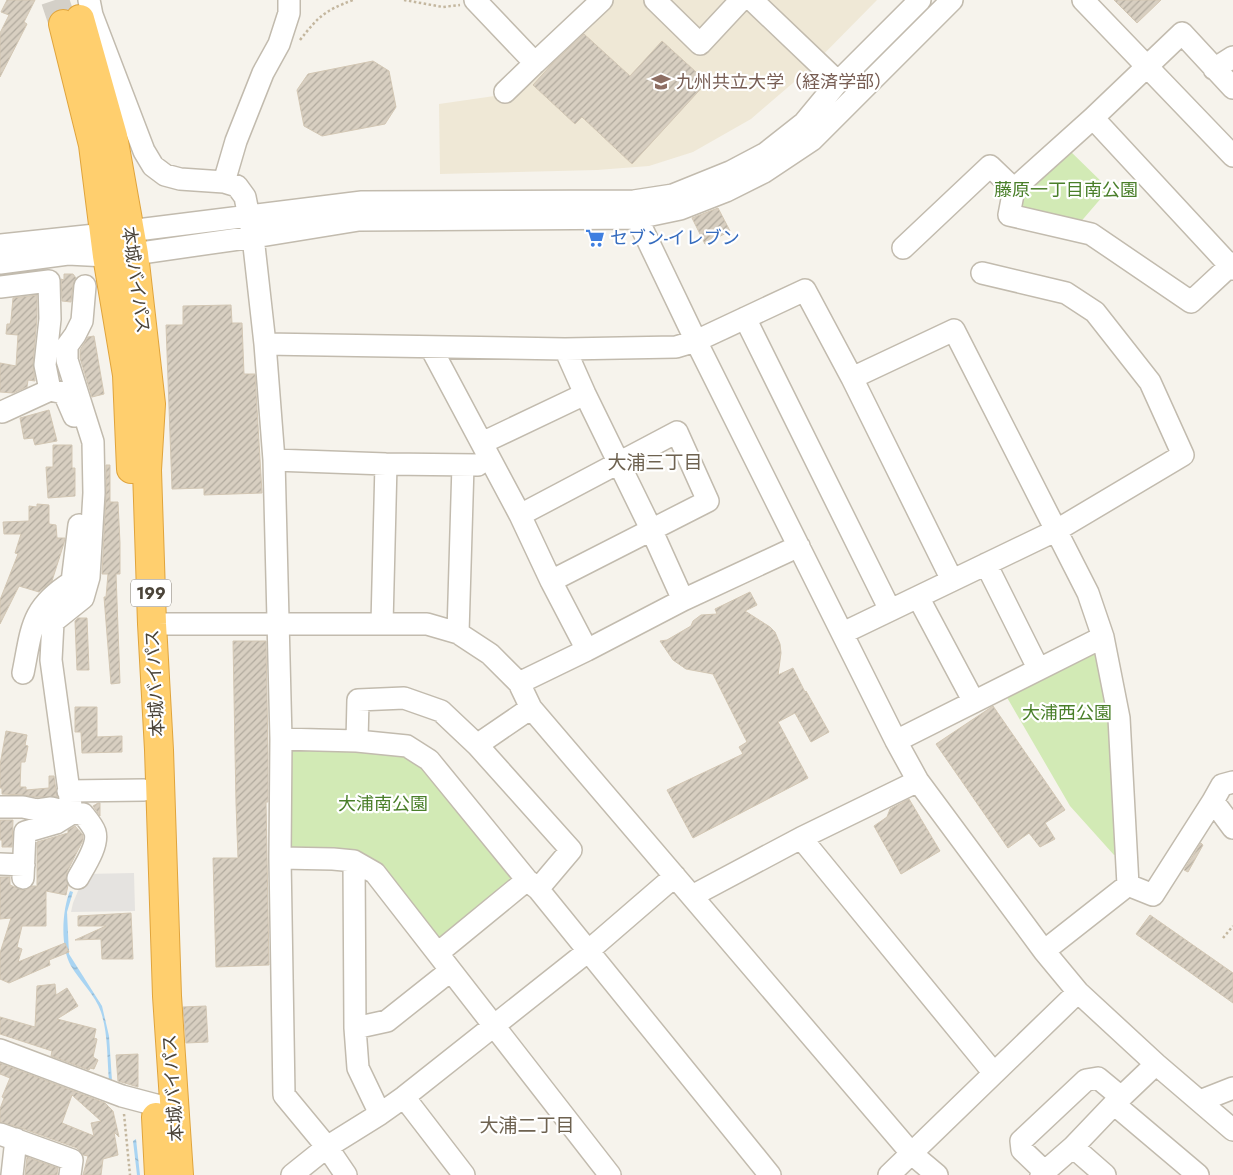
<svg xmlns="http://www.w3.org/2000/svg" width="1233" height="1175" viewBox="0 0 1233 1175" font-family="Jost,'Noto Sans JP',sans-serif">
  <style>
    .education { fill: #efe8d6 }
    .green { fill: #d2eab5 }
    .parking { fill: #e5e3e0 }
    .water { fill: url(#water-ripples) }
    .building { fill: url(#building-hatch); stroke: #d3c7b4; fill-rule: evenodd }
    .lines { fill: none; stroke-linecap: round; stroke-linejoin: round }
    .highway-tunnel { stroke: #d4d0c8; stroke-width: 28; stroke-dasharray: 28 14; stroke-linecap: butt }
    .minor-casing { stroke: #c2bbae; stroke-width: 24 }
    .highway-casing { stroke: #e0a43c; stroke-width: 30 }
    .path { stroke: #c4b79f; stroke-width: 2.5; stroke-dasharray: 2.5 2.5; stroke-linecap: butt }
    .minor { stroke: #fff; stroke-width: 21 }
    .highway { stroke: #ffcf6e; stroke-width: 28 }
    .labels { text-anchor: middle; dominant-baseline: central; stroke-width: 4.5; stroke-linejoin: round; paint-order: stroke }
    .shield { fill: #fff; stroke: #817c74; stroke-width: 1 }
    .shield-label { font-size: 16px; font-weight: bold; fill: #4b4439 }
    .education-label { font-size: 18px; fill: #785e54; stroke: #fff; text-anchor: start }
    .park-label { font-size: 18px; fill: #4a7f2a; stroke: #fff }
    .shop-label { font-size: 18px; fill: #366cbe; stroke: #fff; text-anchor: start }
    .street-label { font-size: 18px; fill: #4b4439; stroke: #fff }
    .neighbourhood-label { font-size: 19px; fill: #6e6250; stroke: #fff }
  </style>
  <defs>
    <pattern id="water-ripples" width="26" height="14" patternUnits="userSpaceOnUse" patternTransform="scale(1.25)"><rect width="26" height="14" fill="#a9d4f2"/><path d="M2 4q2-2 4 0t4 0M15 11q2-2 4 0t4 0" fill="none" stroke="#8caec5"/></pattern>
    <pattern id="building-hatch" width="6" height="6" patternUnits="userSpaceOnUse" patternTransform="scale(1.25)"><rect width="6" height="6" fill="#d8cfc1"/><path d="M-1 1l2-2M0 6l6-6M5 7l2-2" fill="none" stroke="#b1aa9e"/></pattern>
  </defs>
  <rect width="100%" height="100%" fill="#f6f3ec"/>
  <!-- education -->
  <path class="education" d="M608,0H877L808,70L751,119L693,152L649,166L597,170L440,174L439,104L515,93Z"/>
  <!-- green -->
  <path class="green" d="M1067,148L1109,189L1078,225L1016,209L1018,193Z
    M1091,649L1100,655L1115,729L1120,852L1114,855L1070,806L1005,694Z
    M291,746L413,755L516,876L437,942L386,874L292,850L288,846Z"/>
  <!-- parking -->
  <path class="parking" d="M134,873L135,911L71,912L73,903L85,874Z"/>
  <!-- water -->
  <path class="water" d="M70,891L73,892L67,912L69,954L102,1006L109,1036L112,1081H109C107,1058 108,1033 101,1012C96,996 79,980 71,966C60,947 62,910 70,891Z
    M136,1139L140,1175H137L133,1141Z"/>
  <!-- building -->
  <path class="building" d="M7,0H35L24,22L27,24L0,77V33L9,15L1,12Z
    M1114,0H1161L1137,23Z
    M584,34L630,76L662,41L707,82L632,164L582,117L575,124L533,85L552,64Z
    M373,61L389,71L396,107L385,124L322,136L304,126L297,90L308,74Z
    M718,208L730,231L705,244L692,218Z
    M64,274H73L76,278L73,285L71,302L62,301L61,279L64,280Z
    M37,295V318L33,364L35,381L28,380L27,387L13,393L0,392V363L16,366L18,335L6,334L7,324H10L11,320L13,298Z
    M231,305L232,323H242L244,374H255L262,493L204,495V488L172,489L166,325H183V306Z
    M94,336L104,394L92,397L80,358V350L88,337Z
    M49,410L57,441L35,445L33,438L24,439L20,418Z
    M53,445H72V468H75V496L48,498L46,467H53Z
    M106,465H110V502H118L120,543V574H116L120,683L111,684L104,597H106L108,574H102L106,494Z
    M37,504L49,505V524L56,525L57,538H65L64,543L52,581L39,592L19,586L0,624V600L18,554L15,553L21,534H4L3,522L29,521V506L37,507Z
    M750,592L757,605L745,611L770,627L775,632L780,644L781,653L778,675L793,668L805,692L806,691L829,732L811,742L795,713L778,722L808,778L693,838L667,790L743,754L739,747L747,742L713,674L686,669L673,660L660,641L667,640L691,626L693,621L701,615L717,614L715,609Z
    M78,618H87L89,670H77L75,621Z
    M233,641H266L268,755V802H266L269,965L216,967L213,858H238L236,803Z
    M993,706L1065,810L1045,823L1055,839L1040,847L1029,833L1008,848L936,744Z
    M75,707H97V737L122,736V752L82,753L81,732H75Z
    M6,731L27,735L25,745L28,746L25,762H21L20,787H26V790L49,788V776H54L57,797H37L23,795L2,794V788H0V765Z
    M909,799L940,851L901,874L874,826L887,817L890,809Z
    M98,803H100V816L93,806Z
    M0,820H13L12,847H2V840H0Z
    M75,826L83,835V840L67,872L66,879L68,885L66,895L46,891V926H22L17,947L22,949L18,962L65,943L69,952L49,960L50,965L9,983L0,979V953L11,918L0,919V877H10V885L22,890L28,889L32,886H37V842L68,833V830Z
    M1201,843L1203,845L1188,872L1184,870Z
    M131,913L133,959H102L101,939L75,940L106,926H78V916Z
    M1150,915L1233,973V1003L1136,934Z
    M55,984L56,995L67,988L78,1006L57,1019L96,1029L94,1038L97,1039L93,1057L98,1060L94,1069L90,1068L89,1070L51,1056L52,1051L0,1034V1017L35,1027L37,986Z
    M206,1006L208,1042L186,1043L183,1007Z
    M138,1054V1087L118,1081L116,1055Z
    M0,1063L105,1103L113,1111L119,1137L114,1132L118,1155L103,1159L101,1175H83L88,1156L83,1155L77,1148L18,1127L0,1122V1109L4,1098L2,1097L10,1078L0,1074ZM72,1095L101,1121L91,1123L94,1136L62,1123Z
    M27,1157L58,1168L57,1175H25Z"/>
  <g class="lines">
    <!-- highway-tunnel -->
    <path class="highway-tunnel" d="M55,0L63,24"/>
    <!-- minor casing -->
    <g class="minor-casing">
      <path id="minor" d="M89,0L92,15L144,151L153,166L165,175L180,179L224,182L237,186L245,197L253,237L265,344L274,460L281,739L280,858L284,1095L327,1147L346,1175
        M475,0L535,63L602,0
        M655,0L700,44L741,0
        M752,0L838,82
        M1083,0L1233,156
        M1214,69L1233,57
        M1233,88L1182,33L1093,118L1233,269
        M505,92L535,63
        M1093,118L1014,189L1009,215L1091,234L1191,302L1233,263
        M224,182L236,141L263,73L279,44L289,13V0
        M634,201L637,218L696,341L896,741L918,781L1044,951L1078,992L1156,1064L1233,1130
        M0,245L105,234L362,202L634,201L673,195L730,172L766,153L804,123L838,82L920,0
        M903,248L990,166L1014,189
        M0,263L68,254L107,256L134,254L253,237L359,220L637,218L680,209L726,191L764,172L812,140L952,0
        M0,287L49,281L50,319L45,365L50,390
        M745,318L890,610
        M265,344L565,349L585,394L651,529L683,600
        M431,348L520,515L551,581L587,650
        M565,349L676,347L696,341L805,290L852,378L952,580
        M852,378L954,330L1088,593L1103,637L1119,718L1128,885L1044,951
        M2,412L50,390L64,393L74,416
        M482,443L585,394
        M274,460L386,464L478,465
        M520,515L677,432L708,501L551,581
        M986,564L1038,668
        M72,582L79,525
        M918,597L974,702
        M152,624H427L458,633L463,465
        M382,624L386,464
        M458,633L490,654L519,683L531,708L912,1154L937,1175
        M843,633L1057,530L1183,455L1150,382L1095,312L1066,293L982,273
        M23,673C32,629 30,608 72,582L76,594
        M519,683L587,650L683,600L799,546
        M281,739L357,741L407,746L429,760L527,880L538,889L770,1175
        M357,741L358,700L404,698L441,711L477,745L571,850L538,889
        M896,741L1103,637
        M477,745L531,708
        M1233,782L1222,785L1213,801L1233,828
        M68,791L144,790
        M0,807H23L37,810L51,808L72,813
        M801,838L993,1072
        M280,858L333,859L354,861L375,873L610,1175
        M354,861L355,1028L358,1068L380,1114
        M0,864L24,865
        M23,878L25,832L56,823L72,813
        M78,878C84,867 99,845 95,832C93,826 87,819 83,814L72,813L51,660L53,622L83,598L89,577L94,493L93,442L67,360V346L75,335L82,321L85,286
        M1128,885L1153,895L1213,801
        M692,896L801,838L918,781
        M438,953L527,880
        M355,1028L387,1021L450,971
        M0,1050L122,1096L156,1105L174,1107
        M404,1097L464,1175
        M1200,1101L1233,1088
        M1114,1104L1198,1175
        M0,1134L72,1160L70,1175
        M1073,1147L1105,1175
        M1044,1171L1022,1150L1021,1141L1086,1080L1098,1078L1121,1097
        M12,1175L16,1139
        M292,1175L327,1147L380,1114L404,1097L587,952L675,876
        M889,1175L1078,992
        M1041,1175L1073,1147L1114,1104L1156,1064"/>
    </g>
    <!-- highway casing -->
    <g class="highway-casing">
      <path id="highway" d="M80,19L113,136L134,254L151,404L147,470L152,624L159,750L167,996L179,1175
        M63,24L93,145L107,256L127,375L131,469
        M156,1117L159,1175"/>
    </g>
    <!-- path -->
    <path class="path" d="M404,0L443,7L460,5
      M300,40C319,16 324,11 353,0
      M1223,938L1233,926
      M124,1114L130,1175"/>
    <!-- minor -->
    <use href="#minor" class="minor"/>
    <!-- highway -->
    <use href="#highway" class="highway"/>
  </g>
  <!-- icons -->
  <defs>
    <g id="university-bare" transform="scale(1.5)"><path d="M0-5L7-2L0 1L-7-2ZM-4 1L0 2.5L4 1V4Q0 6-4 4Z" fill="#8d6e63" stroke="#fff" stroke-width="2.5" paint-order="stroke"/></g>
    <g id="supermarket-bare" transform="scale(1.5)"><path d="M-6-5.5h2.5l.6 2H6L4.5 2H-2.5L-4.4-4H-6ZM-1.5 3.2a1.3 1.3 0 1 0 .1 0ZM3 3.2a1.3 1.3 0 1 0 .1 0Z" fill="#3f7fe0" stroke="#fff" stroke-width="2.5" paint-order="stroke"/></g>
  </defs>
  <g fill-rule="evenodd">
    <use href="#university-bare" x="661" y="82"/>
    <use href="#supermarket-bare" x="595" y="238"/>
  </g>
  <g class="labels">
    <!-- shield labels -->
    <rect class="shield" x="131" y="579.5" width="40" height="27" rx="4"/>
    <g class="shield-label">
      <text x="151" y="593">199</text>
    </g>
    <!-- education labels -->
    <g class="education-label">
      <text x="676" y="82">九州共立大学（経済学部）</text>
    </g>
    <!-- park labels -->
    <g class="park-label">
      <text x="1066" y="190">藤原一丁目南公園</text>
      <text x="1067" y="713">大浦西公園</text>
      <text x="383" y="804">大浦南公園</text>
    </g>
    <!-- shop labels -->
    <g class="shop-label">
      <text x="610" y="238">セブン-イレブン</text>
    </g>
    <!-- street labels -->
    <g class="street-label">
      <text transform="translate(136 280) rotate(82)">本城バイパス</text>
      <text transform="translate(155 683) rotate(-93)">本城バイパス</text>
      <text transform="translate(173 1088) rotate(-94)">本城バイパス</text>
    </g>
    <!-- neighbourhood labels -->
    <g class="neighbourhood-label">
      <text x="655" y="462">大浦三丁目</text>
      <text x="527" y="1125">大浦二丁目</text>
    </g>
  </g>
</svg>
